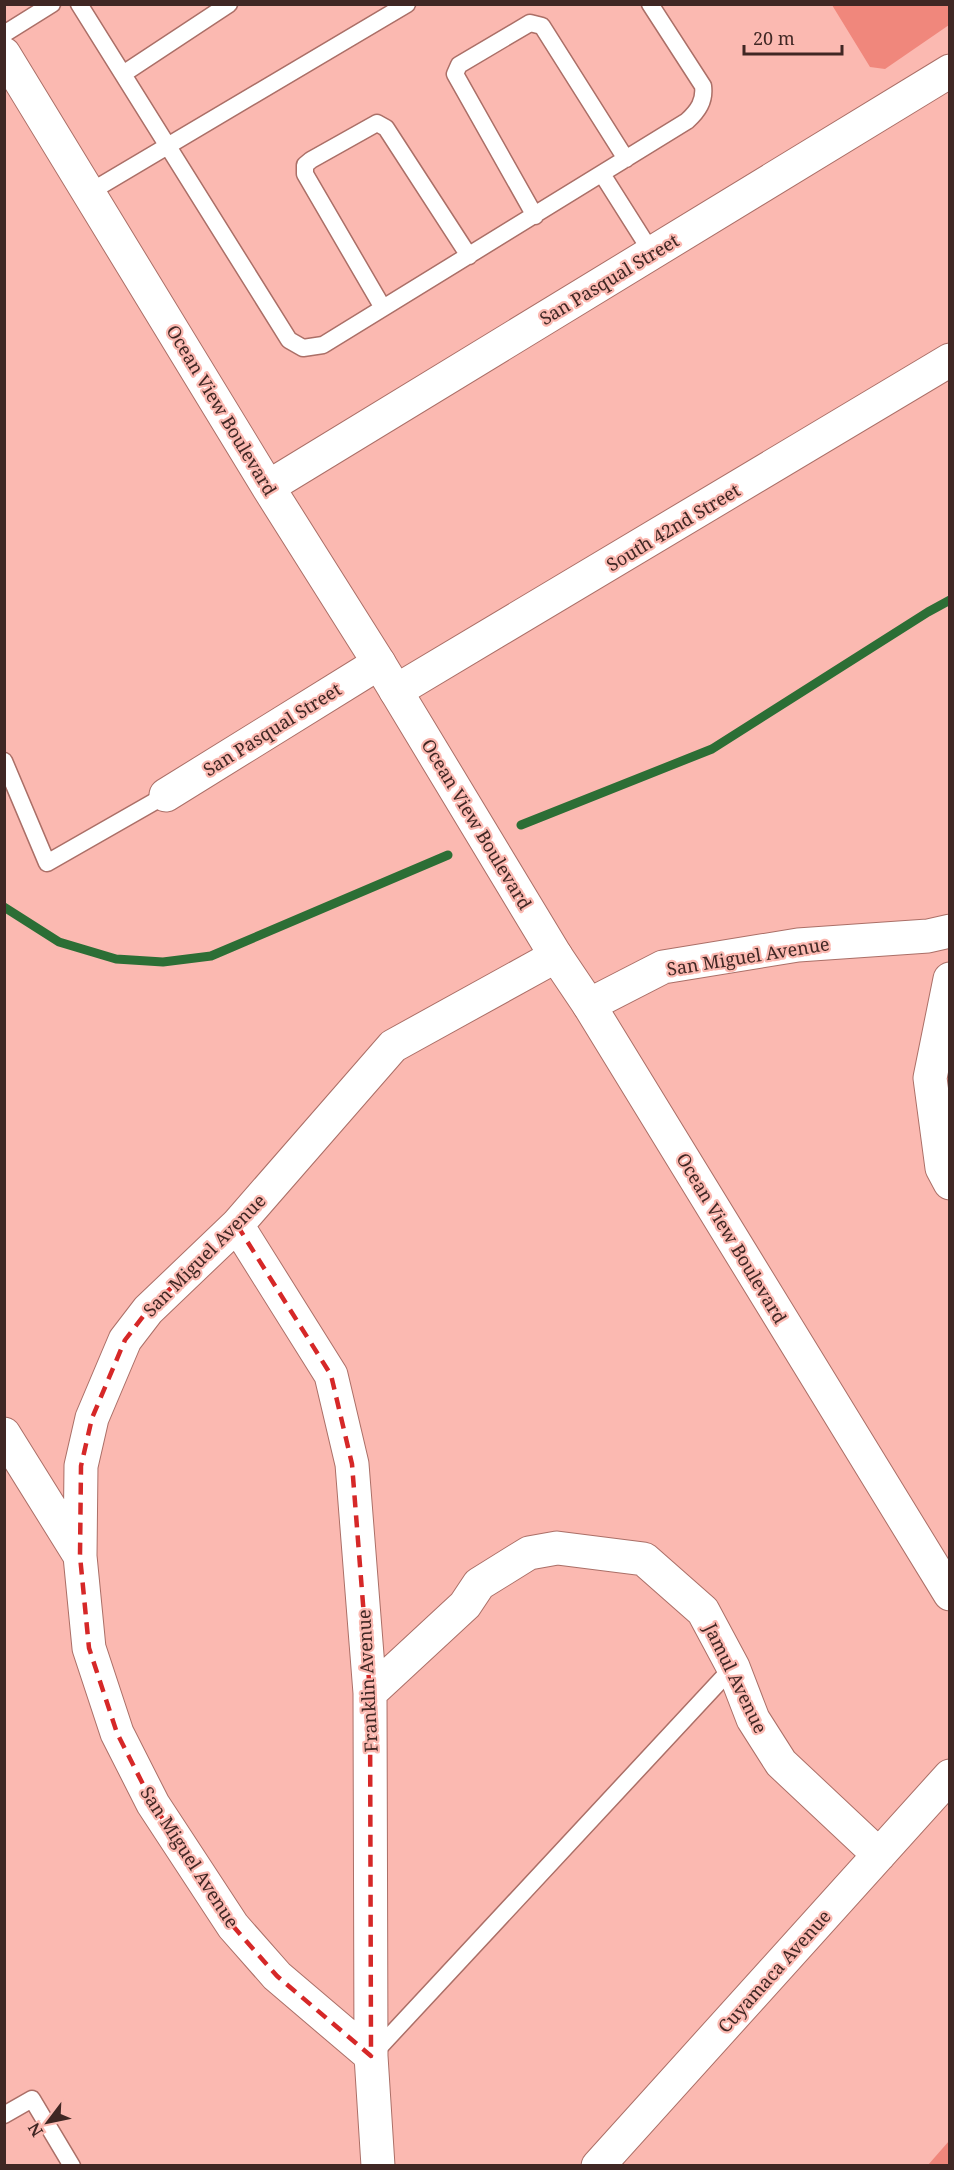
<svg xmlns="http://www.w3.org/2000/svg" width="954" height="2170" viewBox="0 0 954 2170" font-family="'Noto Serif',serif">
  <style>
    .green { fill: #f0877c }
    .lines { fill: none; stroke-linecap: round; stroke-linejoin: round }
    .stream { stroke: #2c6e35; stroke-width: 9 }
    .service-casing { stroke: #ab6f67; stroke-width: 19 }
    .minor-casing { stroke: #ab6f67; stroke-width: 35 }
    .secondary-casing { stroke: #ab6f67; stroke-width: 35 }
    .service { stroke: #fff; stroke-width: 16 }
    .minor { stroke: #fff; stroke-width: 33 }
    .secondary { stroke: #fff; stroke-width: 33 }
    .marked { fill: none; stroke: #d62828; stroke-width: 4.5; stroke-dasharray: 12 8; stroke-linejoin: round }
    .labels { text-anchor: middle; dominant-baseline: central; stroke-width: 4.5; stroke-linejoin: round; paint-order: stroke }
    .street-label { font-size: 18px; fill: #402724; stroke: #fbb9b1 }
  </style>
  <rect width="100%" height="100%" fill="#fbb9b1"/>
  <!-- green -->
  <path class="green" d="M832,5H949V25L885,69L870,67Z
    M949,2141V2165H928Z"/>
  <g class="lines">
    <!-- stream -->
    <path class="stream" d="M521,825L712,749L928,612L950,600
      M4,907L59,942L116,959L163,962L211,956L448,855"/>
    <!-- service casing -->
    <g class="service-casing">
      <path id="service" d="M79,4L289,340L303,348L323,345L687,121C698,111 705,101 703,86L650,4
        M4,34L52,4
        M123,74L229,4
        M602,174L652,253
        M90,192L407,4
        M535,216L455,74L459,65L530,23L542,26L626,159
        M383,308L305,174V165L311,160L377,123L386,128L469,256
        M4,761L47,863L166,795
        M374,2053L733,1667
        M4,2115L32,2099L72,2166"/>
    </g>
    <!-- minor casing -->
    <g class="minor-casing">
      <path id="minor" d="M396,691L950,360
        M166,795L379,663
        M950,979L930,1078L942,1168L950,1183
        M589,1005L663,967L798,945L928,936L950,931
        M237,1225L331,1375L352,1464L370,1693L371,2056L378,2166
        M4,1434L80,1556
        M370,1693L465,1605L479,1584L529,1553L557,1548L644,1559L703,1611L733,1667L753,1719L781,1763L879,1855
        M371,2056L277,1976L233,1926L153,1804L117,1733L89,1648L80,1556L81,1466L92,1418L125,1340L148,1310L237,1225L393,1046L556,956
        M598,2166L950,1776"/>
    </g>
    <!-- secondary casing -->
    <g class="secondary-casing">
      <path id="secondary" d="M4,54L268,487L379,663L556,956L589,1005L950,1594
        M268,487L950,71"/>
    </g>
    <!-- service -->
    <use href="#service" class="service"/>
    <!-- minor -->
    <use href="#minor" class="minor"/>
    <!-- secondary -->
    <use href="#secondary" class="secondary"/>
  </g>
  <!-- marked area -->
  <path class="marked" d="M237,1225L331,1375L352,1464L370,1693L371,2056L277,1976L233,1926L153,1804L117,1733L89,1648L80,1556L81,1466L92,1418L125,1340L148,1310Z"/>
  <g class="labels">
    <!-- street labels -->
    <g class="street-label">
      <text transform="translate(609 279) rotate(-31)">San Pasqual Street</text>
      <text transform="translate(222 410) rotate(59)">Ocean View Boulevard</text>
      <text transform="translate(673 527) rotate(-31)">South 42nd Street</text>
      <text transform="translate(272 729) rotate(-32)">San Pasqual Street</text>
      <text transform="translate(477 824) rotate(59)">Ocean View Boulevard</text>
      <text transform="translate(748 956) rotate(-9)">San Miguel Avenue</text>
      <text transform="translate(732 1238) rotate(59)">Ocean View Boulevard</text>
      <text transform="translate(204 1255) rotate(-45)">San Miguel Avenue</text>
      <text transform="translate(736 1678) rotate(64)">Jamul Avenue</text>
      <text transform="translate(367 1681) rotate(-93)">Franklin Avenue</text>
      <text transform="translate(190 1857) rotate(57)">San Miguel Avenue</text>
      <text transform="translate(774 1971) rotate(-48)">Cuyamaca Avenue</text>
    </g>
  </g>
  <!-- border -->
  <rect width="954" height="2170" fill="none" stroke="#402724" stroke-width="12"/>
  <!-- north arrow -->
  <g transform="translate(48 2122) rotate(238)" stroke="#fbb9b1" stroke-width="4.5" paint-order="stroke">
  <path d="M0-4.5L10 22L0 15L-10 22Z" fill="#402724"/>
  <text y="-9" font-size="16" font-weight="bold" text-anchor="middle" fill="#402724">N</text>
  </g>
  <!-- scale -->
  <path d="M744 45v9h98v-9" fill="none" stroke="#402724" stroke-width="3"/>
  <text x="753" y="45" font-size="18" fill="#402724" stroke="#fbb9b1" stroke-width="4.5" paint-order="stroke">20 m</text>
</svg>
